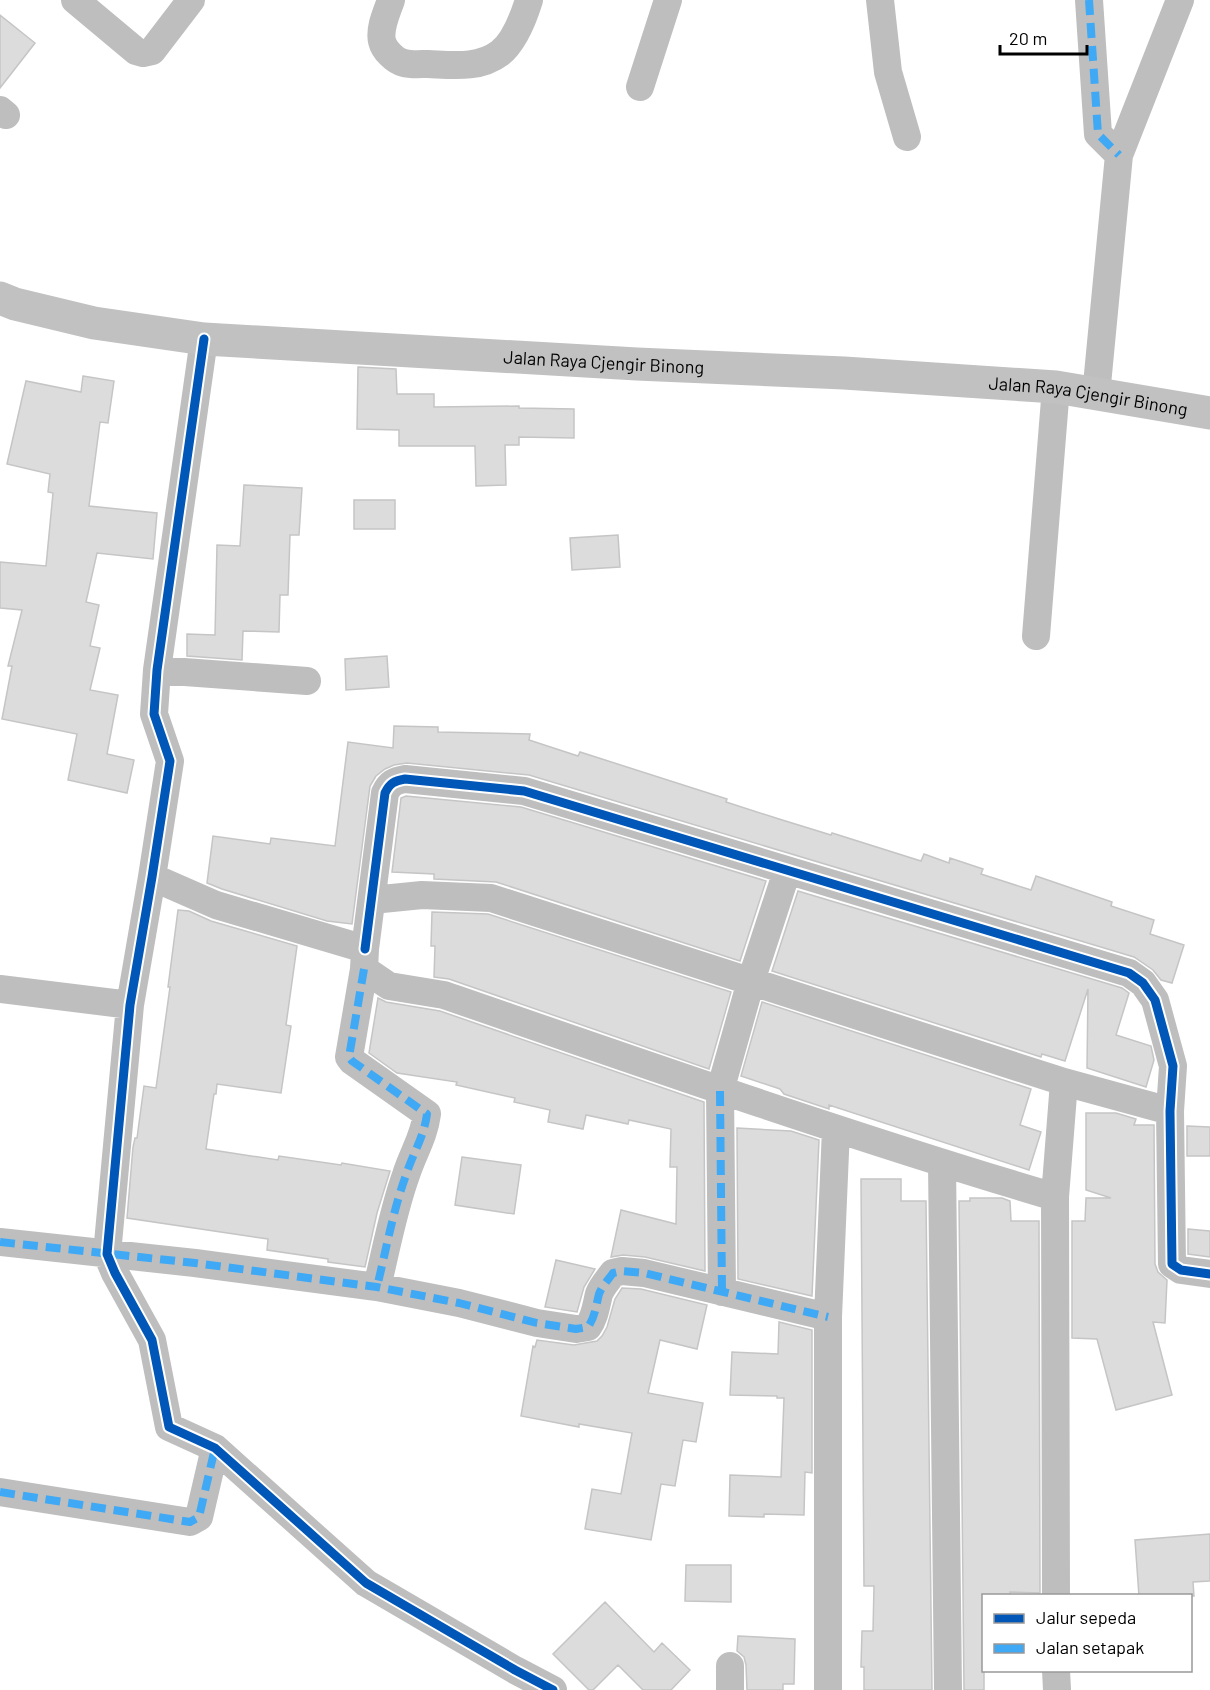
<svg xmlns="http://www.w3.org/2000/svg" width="1210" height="1690" viewBox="0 0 1210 1690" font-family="Barlow,sans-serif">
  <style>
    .building { fill: #dcdcdc; stroke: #c5c5c5; stroke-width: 1.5 }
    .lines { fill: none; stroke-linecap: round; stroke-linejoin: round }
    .minor { stroke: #bebebe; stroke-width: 28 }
    .secondary { stroke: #c1c1c1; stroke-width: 33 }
    .quiet { stroke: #3fa9f5; stroke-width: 8; stroke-dasharray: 15 8; stroke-linecap: butt }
    .cycleway-casing { stroke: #fff; stroke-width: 13 }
    .cycleway { stroke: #0057b8; stroke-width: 9 }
    .labels { text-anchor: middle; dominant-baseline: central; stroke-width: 4.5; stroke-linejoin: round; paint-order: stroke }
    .street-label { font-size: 18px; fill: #000; stroke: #fff }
  </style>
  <rect width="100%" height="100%" fill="#fff"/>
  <!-- building -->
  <path class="building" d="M0,15L35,43L0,88Z
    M358,367L396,369L397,394H434V407L519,406V408L574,409V438L519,437V445H505L506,485L476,486L475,446H399V430L357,429Z
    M83,376L114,381L108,423L100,422L89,506L157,513L153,559L97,553L86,602L99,605L90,646L100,648L90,690L118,695L107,754L134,760L127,793L68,780L77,734L2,719L12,666H8L22,610L0,608V562L46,566L53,493L48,492L50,474L7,464L26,381L81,392Z
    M244,485L302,488L299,535H290L288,595H280L279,632L243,631L242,660L187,656V634L215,635L217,545L240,546Z
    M354,500H395V529H354Z
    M618,535L620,567L572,570L570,538Z
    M387,656L389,687L346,690L345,659Z
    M394,726L438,727V732L530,734L529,740L578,756L580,752L727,799L726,802L779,819L831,835L832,833L921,861L924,854L949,863L950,858L983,869L981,874L1031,890L1036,876L1112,902L1111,906L1154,920L1150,934L1184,945L1172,983L1161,980L1153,970L1134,957L529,775L407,763L394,765L385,769L376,776L370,786L352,924L327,921L222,889L207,883L213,836L270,844L271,838L335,846L348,742L393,748Z
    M406,796L521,807L766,881L740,961L496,882L434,879V874L392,872L401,798Z
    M798,891L1122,988L1129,993L1116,1035L1151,1046L1154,1060L1146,1087L1087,1068L1088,989L1065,1061L1042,1054L1041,1057L772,971Z
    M178,910L189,911L211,921L297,946L286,1025L291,1026L281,1093L217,1084L216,1094H214L206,1149L278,1160L279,1156L341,1165L342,1163L390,1171L377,1213L365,1267L328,1262V1259L267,1250L268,1239L127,1218L133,1147L135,1138H137L144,1086L156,1088L170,987H168Z
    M432,912L488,914L731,992L709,1069L449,979L434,977L435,946H431Z
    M378,998L386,1002L440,1011L704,1102L705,1271L645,1257L623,1255L611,1257L621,1210L676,1224L677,1167H670L671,1129L629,1120L628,1124L586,1115L583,1129L548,1122L550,1110L514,1102L515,1098L456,1085L457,1082L397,1073L369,1053Z
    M762,1002L1031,1089L1020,1125L1041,1132L1029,1170L829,1105V1109L784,1094L780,1089L741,1076Z
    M1086,1113H1116L1136,1119L1134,1125H1154L1155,1264L1158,1272L1167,1280L1165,1323L1153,1322L1172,1395L1116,1410L1097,1339L1072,1338V1221H1085L1086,1198H1111L1086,1190Z
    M1187,1126L1210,1127V1156H1187Z
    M737,1128L791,1131L819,1140L812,1296L738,1279Z
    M462,1157L521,1165L514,1214L455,1205Z
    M861,1179H901V1201H926L932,1690H864V1667H861L862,1631H873L874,1586H864Z
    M970,1198H1002L1010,1201L1011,1221H1039L1040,1593L1010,1592V1596H984V1690H964L959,1201H970Z
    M1188,1229L1210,1231V1257L1188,1254Z
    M556,1260L595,1269L584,1287L577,1312L545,1307Z
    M622,1288L641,1289L707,1305L697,1349L660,1340L648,1393L703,1403L696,1442L683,1440L675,1486L661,1484L651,1540L585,1529L592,1489L621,1494L632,1433L579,1424V1427L521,1416L533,1346L535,1347L537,1340L574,1345L597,1341L602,1336L607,1327L615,1299Z
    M779,1322L812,1330V1473L805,1472L804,1515L764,1514V1517L729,1516L730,1475L781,1477L784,1398H777V1396L730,1395L732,1352L778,1354Z
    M1210,1534V1581L1193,1582L1194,1596H1139L1135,1540Z
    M686,1565H731V1602L685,1601Z
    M605,1602L654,1652L662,1643L690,1670L671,1690H643L618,1665L593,1690H589L553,1654Z
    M738,1636L795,1639L794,1684H783V1690H747L746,1665L744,1657L737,1651Z"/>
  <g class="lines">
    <!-- minor -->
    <path class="minor" d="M75,0L136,51L143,53L152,51L191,0
      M391,0C387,12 379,28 382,41C384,50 395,61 404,63C411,65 421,64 428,64C452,65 479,69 500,53C514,42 524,16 529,0
      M880,0L888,72L907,137
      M1089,0L1098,134L1119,155
      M640,87L668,0
      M0,110L6,115
      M204,339L157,670L154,714L170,761L152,877L130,1005L107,1254L115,1273L152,1340L169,1427L215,1448L366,1583L515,1670L553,1690
      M1096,395L1119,155L1180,0
      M1036,636L1056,387
      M157,670L307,681
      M152,877L216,905L365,949L364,969L389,986L444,995C647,1065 849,1136 1055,1197
      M372,900L422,895L491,898L1064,1082L1170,1111
      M365,949L385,793C390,783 394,781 405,779L524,791L1129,973L1143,983L1155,1000L1173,1066L1170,1111L1172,1264L1181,1270L1210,1274
      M364,969L349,1057L352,1061L427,1114C424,1137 413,1153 406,1175C393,1211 386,1250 377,1287
      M0,989L130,1005
      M942,1163L948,1690
      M0,1242L195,1263L377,1287L459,1303L537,1323L576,1329L588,1327C595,1317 596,1306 599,1294C602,1286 608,1280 613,1273L622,1271L644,1273L828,1317
      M722,1292L720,1091L751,981L787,871
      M0,1492L190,1522L199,1517L215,1448
      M1056,1596L1055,1197L1064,1082
      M730,1666V1690
      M1056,1670L1057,1690
      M828,1690V1317L836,1129"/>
    <!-- secondary -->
    <path class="secondary" id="s1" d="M0,298L15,304L94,323L204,339L637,364L844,373L1056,387L1210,413"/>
    <!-- quiet -->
    <path class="quiet" d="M1089,0L1098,134L1119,155
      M364,969L349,1057L352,1061L427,1114C424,1137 413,1153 406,1175C393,1211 386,1250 377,1287
      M720,1091L722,1292
      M0,1242L195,1263L377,1287L459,1303L537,1323L576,1329L588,1327C595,1317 596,1306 599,1294C602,1286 608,1280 613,1273L622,1271L644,1273L828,1317
      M0,1492L190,1522L199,1517L215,1448"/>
    <!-- cycleway casing -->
    <g class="cycleway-casing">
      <path id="cycleway" d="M204,339L157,670L154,714L170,761L152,877L130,1005L107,1254L115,1273L152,1340L169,1427L215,1448L366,1583L515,1670L553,1690
        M365,949L385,793C390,783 394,781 405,779L524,791L1129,973L1143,983L1155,1000L1173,1066L1170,1111L1172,1264L1181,1270L1210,1274"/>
    </g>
    <!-- cycleway -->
    <use href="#cycleway" class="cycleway"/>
  </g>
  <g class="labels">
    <!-- street labels -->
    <g class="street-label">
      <text stroke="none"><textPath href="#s1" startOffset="609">Jalan Raya Cjengir Binong</textPath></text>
      <text stroke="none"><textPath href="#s1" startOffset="1095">Jalan Raya Cjengir Binong</textPath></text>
    </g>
  </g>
  <!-- legend -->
  <rect x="982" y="1594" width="210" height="78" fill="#ffffff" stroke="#999999" stroke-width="1.5"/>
  <rect x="994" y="1614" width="30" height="9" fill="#0057b8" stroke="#999999" stroke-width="1.5"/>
  <text x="1036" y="1624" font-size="18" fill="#000000">Jalur sepeda</text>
  <rect x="994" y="1644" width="30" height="9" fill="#3fa9f5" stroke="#999999" stroke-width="1.5"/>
  <text x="1036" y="1654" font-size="18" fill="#000000">Jalan setapak</text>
  <!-- scale -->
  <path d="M1000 45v9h87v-9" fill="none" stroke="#000000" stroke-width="3"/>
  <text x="1009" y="45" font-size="18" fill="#000000" stroke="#ffffff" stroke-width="4.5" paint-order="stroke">20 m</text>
</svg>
